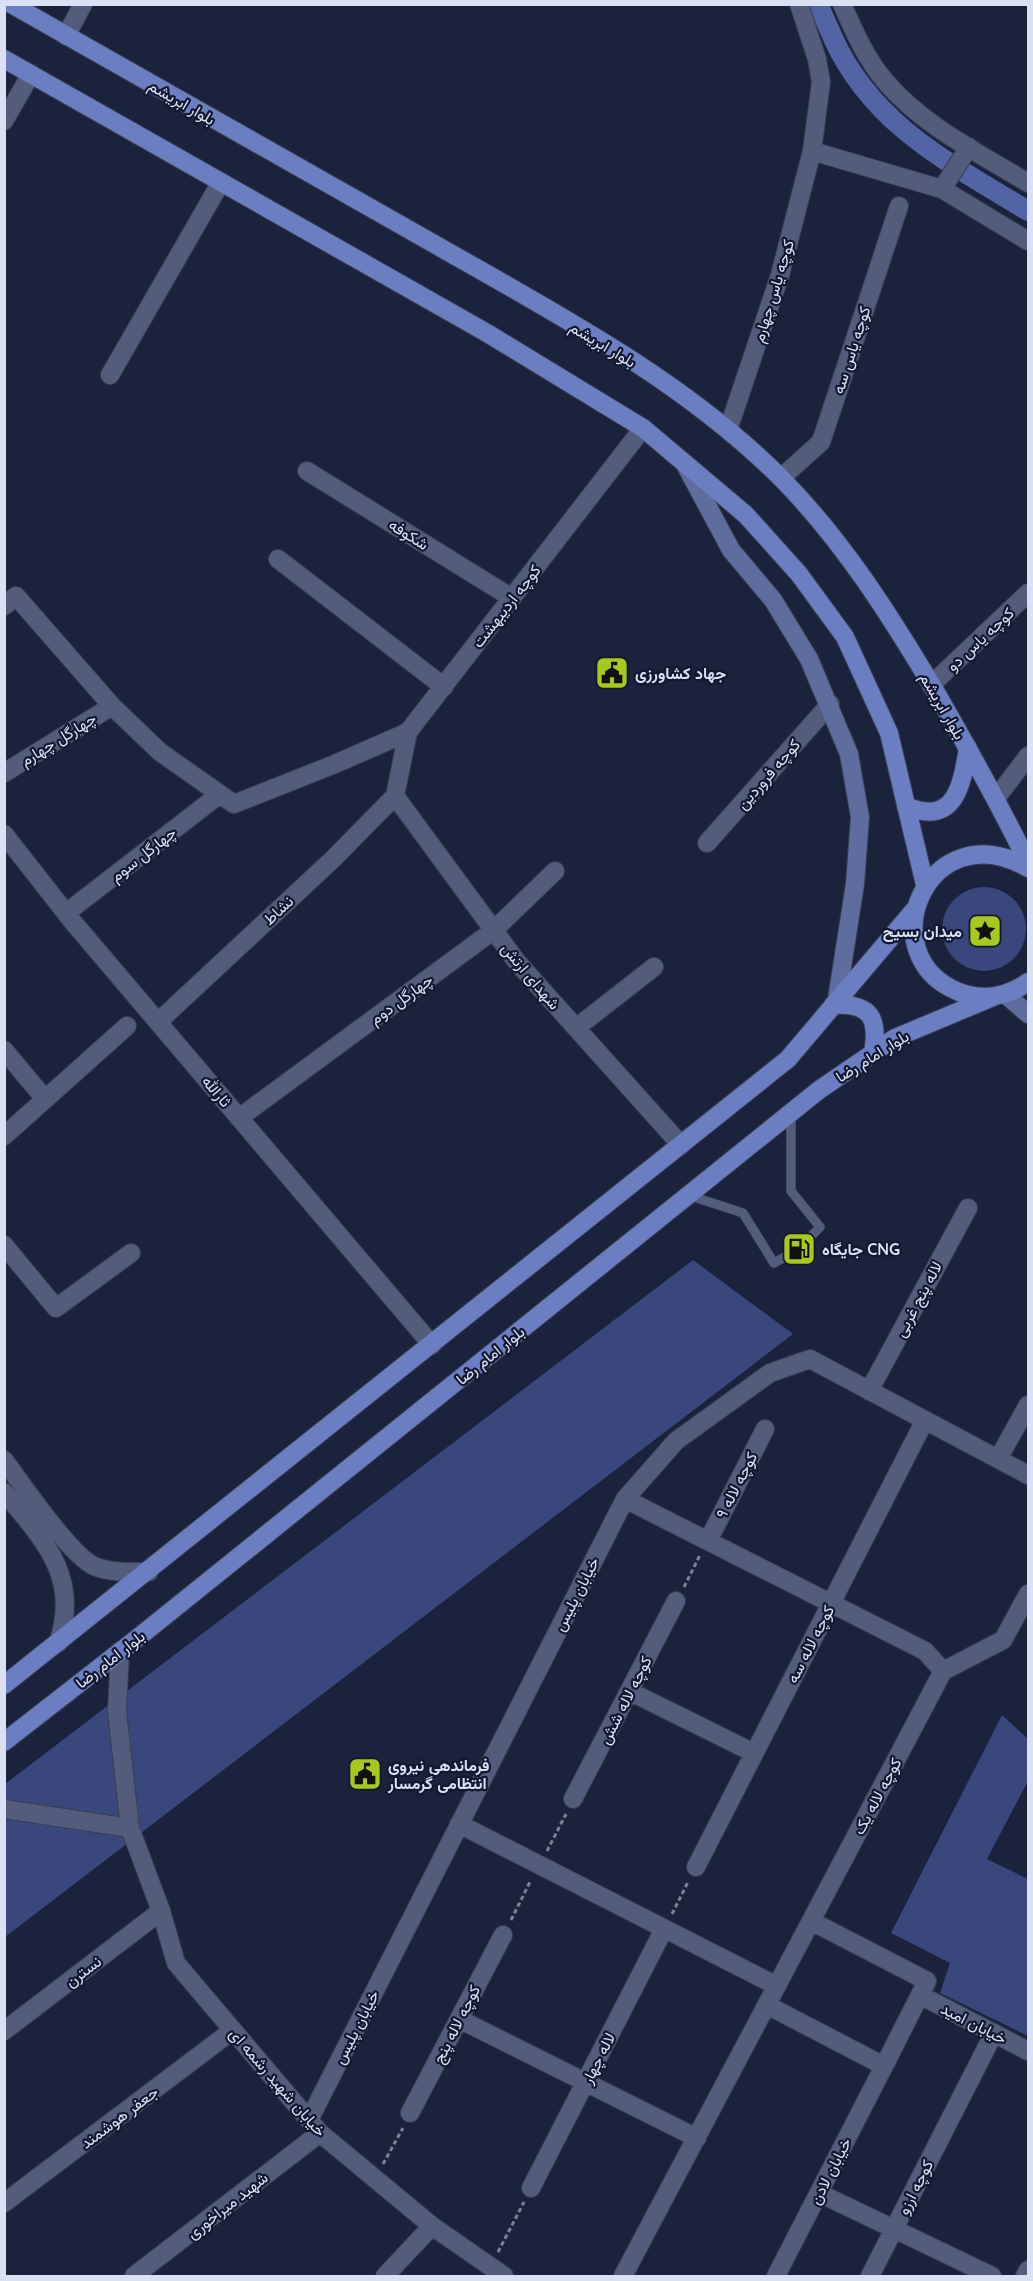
<svg xmlns="http://www.w3.org/2000/svg" width="1033" height="2281" viewBox="0 0 1033 2281" font-family="Quicksand,Vazirmatn,sans-serif">
  <style>
    .green { fill: #39477d }
    .lines { fill: none; stroke-linecap: round; stroke-linejoin: round }
    .canal { stroke: #5264a5; stroke-width: 20 }
    .service-casing { stroke: #393e53; stroke-width: 10 }
    .minor-casing { stroke: #393e53; stroke-width: 20 }
    .tertiary-casing { stroke: #393e53; stroke-width: 20 }
    .secondary-casing { stroke: #393e53; stroke-width: 20 }
    .primary-casing { stroke: #393e53; stroke-width: 20 }
    .path { stroke: #7b8297; stroke-width: 3; stroke-dasharray: 4.5 3; stroke-linecap: butt }
    .service { stroke: #535c7a; stroke-width: 9 }
    .minor { stroke: #535c7a; stroke-width: 18 }
    .tertiary { stroke: #535c7a; stroke-width: 18 }
    .secondary { stroke: #5f6d9e; stroke-width: 18 }
    .primary { stroke: #6b7ec1; stroke-width: 18 }
    .labels { text-anchor: middle; dominant-baseline: central; stroke-width: 4.5; stroke-linejoin: round; paint-order: stroke }
    .street-label { font-size: 16px; fill: #dbe1f2; stroke: #121831 }
    .poi-label { font-size: 16px; font-weight: bold; fill: #dbe1f2; stroke: #121831; text-anchor: start }
  </style>
  <rect width="100%" height="100%" fill="#1b223b"/>
  <!-- green -->
  <path class="green" d="M942 929a42 42 0 1 1 84 0a42 42 0 1 1-84 0Z
    M693,1260L793,1334L5,1937V1784Z
    M1002,1715L1028,1739V1781L987,1859L1028,1879V2036L940,1993L950,1963L891,1933Z"/>
  <g class="lines">
    <!-- canal -->
    <path class="canal" d="M819,4C822,16 829,27 833,38C873,126 951,164 1028,211"/>
    <!-- service casing -->
    <g class="service-casing">
      <path id="service" d="M688,1195L743,1213L774,1263L799,1249L820,1227L791,1191V1113"/>
    </g>
    <!-- minor casing -->
    <g class="minor-casing">
      <path id="minor" d="M799,4L817,59L821,82L812,151
        M66,36L83,4
        M4,121L31,74
        M942,189L969,147
        M110,375L221,182
        M307,471L512,598
        M781,478L821,442L899,206
        M278,559L444,687
        M4,606L16,596L112,706L160,752L234,804L335,764L408,732
        M931,685L1028,593
        M4,773L112,706
        M395,796L517,962L681,1145
        M395,796L408,732L643,428
        M997,797L1028,756
        M4,834L73,922L432,1345
        M707,843L830,704
        M66,913L220,794
        M158,1022L333,859L395,796
        M576,1028L654,967
        M4,1050L45,1099
        M239,1118L494,930L555,871
        M4,1136L127,1026
        M4,1245L56,1308L131,1253
        M869,1391L968,1208
        M998,1459L1028,1405
        M4,1460C22,1484 70,1555 94,1566C110,1573 131,1572 149,1572
        M4,1492C43,1539 81,1577 58,1643
        M625,1499L925,1651L943,1671
        M708,1541L765,1429
        M120,1651L117,1711L130,1828L161,1911L176,1963L320,2133L432,2226L504,2276
        M943,1671L1003,1640L1028,1594
        M629,1691L754,1753
        M573,1799L676,1601
        M4,1809L130,1828
        M459,1824L777,1986
        M696,1867L925,1420
        M811,1921L943,1671
        M920,1995L1028,2051
        M459,2019L697,2138
        M4,2031L161,1911
        M410,2113L503,1935
        M309,2120L625,1499L676,1441L770,1373L810,1359L1028,1475
        M531,2188L664,1929
        M819,2193L992,2276
        M4,2203L233,2030
        M134,2276L320,2133
        M385,2276L432,2226
        M623,2276L811,1921L927,1981L884,2066L767,2005
        M776,2276L884,2066
        M870,2276L994,2033
        M1025,2276L1028,2270"/>
    </g>
    <!-- tertiary casing -->
    <g class="tertiary-casing">
      <path id="tertiary" d="M842,4C854,31 866,59 885,81C923,126 979,153 1028,183
        M728,430L780,275L812,151L942,189L1028,241"/>
    </g>
    <!-- secondary casing -->
    <g class="secondary-casing">
      <path id="secondary" d="M686,466L731,550L773,600L809,659L849,754L860,817L855,884L837,999
        M1005,994L1028,1014"/>
    </g>
    <!-- primary casing -->
    <g class="primary-casing">
      <path id="primary" d="M11,4C150,83 290,162 429,241C551,311 681,378 781,478C844,542 891,617 937,694C969,750 1000,805 1028,863
        M4,59L487,333L643,428L746,515L799,574L845,637L889,733L925,885
        M906,806C955,827 962,785 968,748
        M1028,868C928,810 867,955 959,992C983,1001 1007,997 1028,982
        M833,1005C871,1003 879,1018 873,1053
        M4,1685L788,1059L915,909
        M4,1742L140,1636L819,1090L895,1038L993,997"/>
    </g>
    <!-- path -->
    <path class="path" d="M684,1587L700,1555
      M547,1851L566,1814
      M672,1914L688,1882
      M511,1920L531,1880
      M383,2164L403,2128
      M498,2252L524,2202"/>
    <!-- service -->
    <use href="#service" class="service"/>
    <!-- minor -->
    <use href="#minor" class="minor"/>
    <!-- tertiary -->
    <use href="#tertiary" class="tertiary"/>
    <!-- secondary -->
    <use href="#secondary" class="secondary"/>
    <!-- primary -->
    <use href="#primary" class="primary"/>
  </g>
  <!-- icons -->
  <defs>
    <g id="civic-square" transform="scale(1.725)"><rect x="-9" y="-9" width="18" height="18" rx="4" fill="#a7c81e" stroke="#121831"/><path d="M-.6-6.5H3V-4.5H.6V-3L4-1V1h2V6H-6V1h2V-1L-.6-3ZM-1.2 2.5V6h2.4V2.5Z" fill="#111"/></g>
    <g id="sight-square" transform="scale(1.725)"><rect x="-9" y="-9" width="18" height="18" rx="4" fill="#a7c81e" stroke="#121831"/><path d="M0-6L1.8-2.2L6-1.7L2.9 1.2L3.7 5.4L0 3.3L-3.7 5.4L-2.9 1.2L-6-1.7L-1.8-2.2Z" fill="#111"/></g>
    <g id="fuel-square" transform="scale(1.725)"><rect x="-9" y="-9" width="18" height="18" rx="4" fill="#a7c81e" stroke="#121831"/><path d="M-5.5-6h7V0h2V4h1.3V-2.5L3-4.5l.8-.8L6-3V5H2.5V1h-1V6h-7ZM-4.2-4.7v3.2H.2V-4.7Z" fill="#111"/></g>
  </defs>
  <g fill-rule="evenodd">
    <use href="#civic-square" x="612" y="673"/>
    <use href="#sight-square" x="985" y="931"/>
    <use href="#fuel-square" x="799" y="1249"/>
    <use href="#civic-square" x="365" y="1774"/>
  </g>
  <g class="labels">
    <!-- street labels -->
    <g class="street-label">
      <text transform="translate(182 102) rotate(30)">بلوار ابریشم</text>
      <text transform="translate(773 291) rotate(-73)">کوچه یاس چهارم</text>
      <text transform="translate(603 344) rotate(31)">بلوار ابریشم</text>
      <text transform="translate(851 350) rotate(-72)">کوچه یاس سه</text>
      <text transform="translate(409 534) rotate(32)">شکوفه</text>
      <text transform="translate(506 606) rotate(-52)">کوچه اردیبهشت</text>
      <text transform="translate(980 639) rotate(-43)">کوچه یاس دو</text>
      <text transform="translate(943 706) rotate(60)">بلوار ابریشم</text>
      <text transform="translate(58 739) rotate(-32)">چهارگل چهارم</text>
      <text transform="translate(768 774) rotate(-49)">کوچه فروردین</text>
      <text transform="translate(143 854) rotate(-38)">چهارگل سوم</text>
      <text transform="translate(278 910) rotate(-43)">نشاط</text>
      <text transform="translate(531 976) rotate(50)">شهدای ارتش</text>
      <text transform="translate(401 999) rotate(-36)">چهارگل دوم</text>
      <text transform="translate(872 1056) rotate(-32)">بلوار امام رضا</text>
      <text transform="translate(217 1091) rotate(50)">ثارالله</text>
      <text transform="translate(918 1299) rotate(-62)">لاله پنج غربی</text>
      <text transform="translate(490 1355) rotate(-39)">بلوار امام رضا</text>
      <text transform="translate(736 1485) rotate(-63)">کوچه لاله ۹</text>
      <text transform="translate(576 1594) rotate(-63)">خیابان پلیس</text>
      <text transform="translate(810 1644) rotate(-63)">کوچه لاله سه</text>
      <text transform="translate(110 1659) rotate(-38)">بلوار امام رضا</text>
      <text transform="translate(625 1700) rotate(-63)">کوچه لاله شش</text>
      <text transform="translate(877 1796) rotate(-62)">کوچه لاله یک</text>
      <text transform="translate(83 1971) rotate(-37)">نسترن</text>
      <text transform="translate(974 2023) rotate(27)">خیابان امید</text>
      <text transform="translate(456 2024) rotate(-63)">کوچه لاله پنج</text>
      <text transform="translate(356 2027) rotate(-63)">خیابان پلیس</text>
      <text transform="translate(598 2058) rotate(-63)">لاله چهار</text>
      <text transform="translate(278 2082) rotate(49)">خیابان شهید رشمه ای</text>
      <text transform="translate(119 2117) rotate(-37)">جعفر هوشمند</text>
      <text transform="translate(830 2171) rotate(-63)">خیابان لادن</text>
      <text transform="translate(915 2187) rotate(-63)">کوچه ارزو</text>
      <text transform="translate(227 2205) rotate(-38)">شهید میراخوری</text>
    </g>
    <!-- poi labels -->
    <g class="poi-label">
      <text x="635" y="673">جهاد کشاورزی</text>
      <text x="962" y="931" text-anchor="end">میدان بسیح</text>
      <text x="822" y="1249">جایگاه CNG</text>
      <text x="388" y="1765">فرماندهی نیروی<tspan x="388" dy="18">انتظامی گرمسار</tspan></text>
    </g>
  </g>
  <!-- border -->
  <rect width="1033" height="2281" fill="none" stroke="#dbe1f2" stroke-width="12"/>
</svg>
